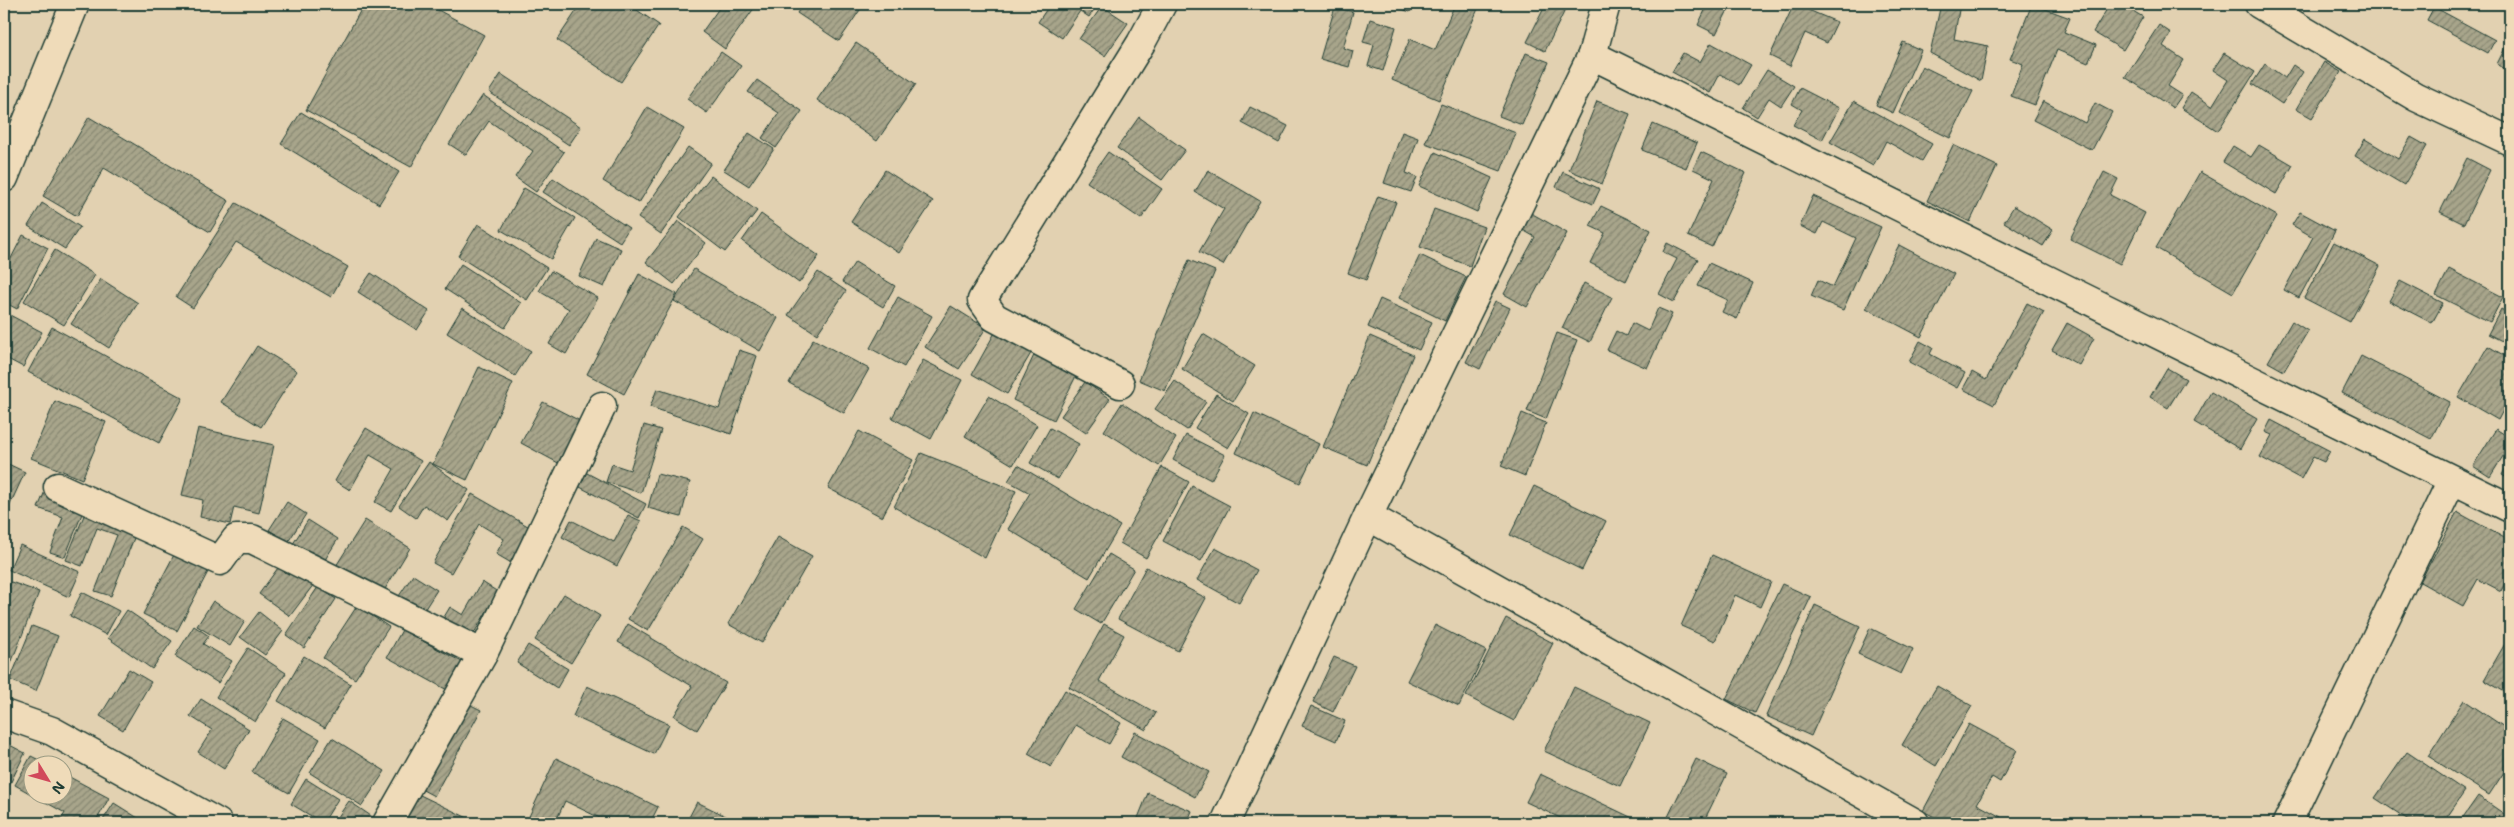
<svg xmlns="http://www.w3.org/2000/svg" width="2514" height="827" viewBox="0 0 2514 827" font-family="'Shantell Sans',sans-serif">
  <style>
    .building { fill: url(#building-hatch); stroke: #1f3d34 }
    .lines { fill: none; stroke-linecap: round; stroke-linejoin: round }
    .minor-casing { stroke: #1f3d34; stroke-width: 31 }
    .tertiary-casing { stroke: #1f3d34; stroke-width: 31 }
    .minor { stroke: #efdbb9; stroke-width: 28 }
    .tertiary { stroke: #efdbb9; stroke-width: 28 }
  </style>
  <defs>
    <pattern id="building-hatch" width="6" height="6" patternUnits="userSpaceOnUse" patternTransform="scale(1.25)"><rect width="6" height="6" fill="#a8a58b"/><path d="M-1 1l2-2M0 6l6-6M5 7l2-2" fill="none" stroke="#888872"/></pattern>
  </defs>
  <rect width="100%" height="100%" fill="#e2d1b1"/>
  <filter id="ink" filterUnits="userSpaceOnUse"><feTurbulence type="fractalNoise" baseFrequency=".02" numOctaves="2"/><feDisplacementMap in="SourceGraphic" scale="10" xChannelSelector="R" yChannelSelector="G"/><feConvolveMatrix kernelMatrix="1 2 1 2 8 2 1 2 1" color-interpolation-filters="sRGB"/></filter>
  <g filter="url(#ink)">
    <!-- building -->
    <path class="building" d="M364,4H427L484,35L411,167L306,110Z
      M581,4H628L659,25L621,82L557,40Z
      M722,4H757L725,49L702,32Z
      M803,4H864L839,41L797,13Z
      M1050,4H1098L1089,17L1080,11L1062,38L1038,22Z
      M1388,4H1413L1410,12Z
      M1455,4H1480L1439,100L1392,80L1410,39L1435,50Z
      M1546,4H1568L1545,51L1527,42Z
      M1708,4H1731L1716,34L1698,25Z
      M1794,4L1837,22L1827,43L1805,33L1790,66L1770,56Z
      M1941,4H1960L1954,39L1988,46L1981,81L1930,53Z
      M2032,4L2070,18L2064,32L2096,45L2088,63L2057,50L2035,105L2011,96L2023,64L2010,59Z
      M2110,4H2121L2143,17L2123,50L2093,32Z
      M1102,6L1128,23L1105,56L1079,39Z
      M1335,7L1353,12L1343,48L1353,51L1349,67L1320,59Z
      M2434,7L2495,40L2488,53L2427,20Z
      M1370,19L1396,27L1383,71L1368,66L1374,45L1363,42Z
      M2159,25L2171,33L2163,46L2184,60L2168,86L2182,95L2173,108L2125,77Z
      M1903,42L1921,50L1893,113L1876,105Z
      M856,43L916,84L877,141L817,100Z
      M1711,43L1751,65L1739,85L1720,74L1710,93L1672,72L1683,53L1700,62Z
      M2507,44L2510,45V72L2497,64Z
      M721,52L741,66L707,113L687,99Z
      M1526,53L1549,62L1522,125L1499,116Z
      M2224,53L2255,72L2218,131L2181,108L2191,92L2212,106L2228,80L2213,70Z
      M2324,62L2341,72L2312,118L2296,109Z
      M2265,64L2285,78L2293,65L2303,72L2282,104L2252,84Z
      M1922,66L1973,91L1950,138L1899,113Z
      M1767,70L1794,86L1781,106L1769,98L1757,117L1743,108Z
      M501,74L581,127L569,145L489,92Z
      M757,80L802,111L776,148L762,138L779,113L748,92Z
      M1800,88L1839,108L1822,140L1793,125L1802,110L1792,104Z
      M483,95L564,152L536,192L515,177L533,151L489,121L466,155L449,144Z
      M1597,101L1630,114L1602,184L1569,170Z
      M1854,101L1932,144L1922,161L1886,141L1873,166L1830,142Z
      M2043,101L2085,123L2095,103L2112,112L2092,150L2033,120Z
      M1441,104L1516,133L1501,171L1425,143Z
      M647,107L684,129L639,203L603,181Z
      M1250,107L1288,126L1279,143L1242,123Z
      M301,112L399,172L379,204L281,144Z
      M89,117L229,201L210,232L104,168L77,216L43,196Z
      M1139,117L1185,150L1162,180L1117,148Z
      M1653,124L1697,143L1686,168L1642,150Z
      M1402,132L1418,138L1406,173L1417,177L1411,192L1384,183Z
      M749,133L774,149L749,186L724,170Z
      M2411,137L2427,146L2404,185L2355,156L2365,139L2398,159Z
      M1953,145L1997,166L1970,222L1927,201Z
      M2259,145L2293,165L2276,194L2223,162L2233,146L2251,157Z
      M688,147L711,163L661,234L638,218Z
      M1108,152L1162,189L1141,219L1087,182Z
      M1435,152L1492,178L1477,212L1419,186Z
      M1701,152L1746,173L1712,247L1688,236L1714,179L1693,169Z
      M2467,158L2490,170L2464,224L2440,212Z
      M885,170L933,201L899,253L851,222Z
      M1208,170L1260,201L1223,265L1199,252L1224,209L1195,192Z
      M1563,172L1600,189L1593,204L1556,187Z
      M2104,172L2118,179L2110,195L2145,213L2120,264L2070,239Z
      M2200,172L2277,216L2233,293L2156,248Z
      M711,176L757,211L725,252L679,217Z
      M553,178L629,228L620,242L543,192Z
      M524,188L575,218L551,259L501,230Z
      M1378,196L1396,202L1366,280L1348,273Z
      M1813,196L1881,227L1843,310L1811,296L1818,280L1833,287L1856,238L1823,222L1817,234L1800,226Z
      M42,203L80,227L65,249L28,226Z
      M236,203L348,267L331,297L236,242L193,308L176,297Z
      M1601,206L1651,230L1626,281L1590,263L1605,233L1590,226Z
      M2014,206L2053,230L2043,246L2004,222Z
      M1434,209L1484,227L1470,266L1420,247Z
      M1529,212L1567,233L1527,307L1504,294L1535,237L1521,229Z
      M2300,212L2335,231L2299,298L2284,290L2313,237L2292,225Z
      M761,214L819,256L799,283L742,241Z
      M678,221L706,243L674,284L646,262Z
      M478,224L547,268L527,300L458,256Z
      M23,235L48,248L17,309L4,302V272Z
      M596,238L621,249L604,287L579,276Z
      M2334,242L2380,266L2350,322L2304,298Z
      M1667,243L1698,259L1674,302L1659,294L1677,259L1663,252Z
      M1899,245L1954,274L1921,337L1866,308Z
      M55,250L95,275L64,325L24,301Z
      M1420,255L1466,277L1445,321L1399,298Z
      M1189,260L1215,271L1165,391L1139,380Z
      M855,262L895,286L883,307L842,282Z
      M1709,263L1753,283L1737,319L1722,312L1728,300L1698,286Z
      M461,264L521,303L505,328L445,289Z
      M694,269L778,318L760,351L674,301Z
      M2449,269L2503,297L2490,322L2436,295Z
      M551,271L598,298L566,354L549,344L569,309L539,291Z
      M818,272L846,291L817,334L788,315Z
      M371,273L429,311L417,330L358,292Z
      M639,274L677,294L624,394L587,374Z
      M101,279L138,303L109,348L71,324Z
      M2400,281L2443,303L2432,323L2389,301Z
      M1584,283L1612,297L1590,342L1562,328Z
      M898,297L932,316L904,367L870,348Z
      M1380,299L1432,322L1419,350L1368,327Z
      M1495,301L1510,308L1480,369L1466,362Z
      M2027,303L2044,312L1994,405L1963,389L1972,372L1986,380Z
      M951,306L986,328L959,369L925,347Z
      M462,308L531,351L515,376L447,333Z
      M1658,308L1672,314L1647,368L1607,350L1616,331L1626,336L1632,323L1648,331Z
      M2501,309L2510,314V345L2488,334Z
      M6,313L42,332L23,367L4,357V317Z
      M2292,321L2308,331L2284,371L2268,362Z
      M2067,323L2094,338L2079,365L2052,350Z
      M52,327L183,398L159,443L28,372Z
      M998,327L1034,348L1007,394L972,374Z
      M1557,333L1577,340L1546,419L1527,411Z
      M1203,334L1255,366L1233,401L1182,369Z
      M1370,336L1413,355L1367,465L1323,447Z
      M813,339L869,369L844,413L789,383Z
      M1920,341L1933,348L1930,354L1965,373L1957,388L1909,362Z
      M257,346L297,371L261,427L221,402Z
      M2488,346L2510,359V397L2498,420L2458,397Z
      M739,350L757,356L731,434L650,407L657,389L719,409Z
      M1036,351L1078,372L1054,420L1013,400Z
      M2361,356L2450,402L2431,439L2342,393Z
      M923,360L962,380L931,439L892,418Z
      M479,367L513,383L467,480L433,464Z
      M2167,368L2186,379L2168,408L2150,397Z
      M1175,381L1206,402L1187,430L1155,409Z
      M1085,382L1110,399L1086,433L1061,416Z
      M2211,392L2257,419L2240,449L2194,422Z
      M1216,394L1249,414L1228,448L1195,428Z
      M989,396L1037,425L1013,465L965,436Z
      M55,401L106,422L82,479L31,458Z
      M543,402L584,423L562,465L521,443Z
      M1122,403L1176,438L1159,466L1104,431Z
      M1254,413L1319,444L1300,483L1236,453Z
      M1522,413L1546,423L1525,476L1501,466Z
      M2271,420L2330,451L2324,462L2313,457L2301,479L2260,457L2272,435L2265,432Z
      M644,425L661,430L641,493L606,482L612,464L630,470Z
      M198,428L274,445L259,513L234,507L230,524L200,517L203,500L182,495Z
      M366,428L421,461L391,511L375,502L394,469L370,455L350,490L335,481Z
      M1050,428L1079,444L1058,479L1030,463Z
      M2496,429L2510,438V445L2490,477L2473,466Z
      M859,431L913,460L882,517L828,488Z
      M1186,435L1225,455L1211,480L1173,460Z
      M921,453L1016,491L985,558L894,507Z
      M2510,459V480L2502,475Z
      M4,462L25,472L4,518Z
      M429,462L469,490L448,521L424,505L416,518L399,506Z
      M1018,465L1120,526L1089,578L1008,529L1030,493L1008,481Z
      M1162,467L1189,482L1146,558L1120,543Z
      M585,472L646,504L639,518L578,486Z
      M657,474L690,482L681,517L648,508Z
      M1192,486L1230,506L1201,561L1163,541Z
      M1534,486L1606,521L1582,570L1510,535Z
      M45,491L85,506L65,557L50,552L63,517L38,508Z
      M472,494L533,529L513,564L496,554L504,539L479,524L451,573L433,563Z
      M287,502L306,514L288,542L269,530Z
      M87,508L138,528L111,596L95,591L117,535L97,528L82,566L66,560Z
      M2457,512L2510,541V574L2501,591L2478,579L2463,606L2420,582Z
      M628,515L641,521L617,566L562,537L571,520L614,542Z
      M308,520L338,539L321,566L291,547Z
      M365,520L410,548L382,594L336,566Z
      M683,527L703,539L648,631L628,619Z
      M778,537L812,556L762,643L728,624Z
      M20,545L80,572L69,597L9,570Z
      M1215,548L1257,570L1239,603L1197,580Z
      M175,553L209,570L177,631L143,614Z
      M1109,554L1134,569L1101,624L1076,609Z
      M1712,555L1771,582L1760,607L1735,595L1715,641L1681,626Z
      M283,561L314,584L290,616L259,594Z
      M1146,567L1206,598L1178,651L1118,619Z
      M413,575L437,590L421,615L397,599Z
      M11,582L39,592L8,671L4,669V599Z
      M482,582L498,592L470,640L441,622L450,607L463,615Z
      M1782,584L1811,597L1755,713L1726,699Z
      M318,587L336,599L304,648L286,635Z
      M82,592L119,611L106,635L70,616Z
      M564,594L600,616L571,663L535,640Z
      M213,601L245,621L230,646L197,626Z
      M1815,605L1860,626L1811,736L1766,716Z
      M357,606L389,627L355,679L323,658Z
      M127,610L172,641L152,669L108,638Z
      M259,612L283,631L265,655L240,637Z
      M1506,618L1553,643L1514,721L1466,696Z
      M628,624L726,683L697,730L674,716L692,686L618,642Z
      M1104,624L1124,635L1099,681L1156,713L1146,730L1069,687Z
      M1435,625L1486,651L1459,706L1407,681Z
      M32,626L58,636L36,691L10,680Z
      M194,626L209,636L203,644L232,661L218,683L175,656Z
      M1870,628L1913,649L1901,674L1858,654Z
      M402,630L464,663L449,691L387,657Z
      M2510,635V695L2484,680Z
      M528,645L568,669L557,688L517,663Z
      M248,648L286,673L255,722L216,697Z
      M304,656L351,684L325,728L278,701Z
      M1334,657L1355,666L1333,712L1313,702Z
      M129,669L151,682L123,730L100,716Z
      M587,686L669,724L654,754L573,716Z
      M1937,686L1972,706L1936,766L1902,745Z
      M1574,687L1650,723L1620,786L1544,751Z
      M1065,690L1121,723L1109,744L1076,725L1051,767L1028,754Z
      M201,699L249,729L224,769L198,752L212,730L190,716Z
      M2464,700L2510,731V763L2489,795L2428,756Z
      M465,702L481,710L434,796L419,788Z
      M1311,706L1345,721L1336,741L1302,726Z
      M283,718L320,739L289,793L252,772Z
      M1969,724L2017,750L2000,782L1992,777L1977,804L2001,817L1998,823H1946L1923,811Z
      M1135,732L1209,772L1195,797L1121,757Z
      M332,738L385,771L362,806L310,773Z
      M4,742L25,753L7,790L4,788Z
      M2407,752L2465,791L2443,823H2413L2375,798Z
      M31,756L47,764H32V794H62V773L109,798L95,823H59L65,813L15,785Z
      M556,758L658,807L650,823H610L565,801L555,823H526Z
      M1696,759L1727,774L1703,823H1665Z
      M1540,774L1643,823H1571L1526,802Z
      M306,779L338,799L323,823L291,804Z
      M1148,793L1192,811L1187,823H1136Z
      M418,794L478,823H404Z
      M2478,796L2510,818V823H2459Z
      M349,801L374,818L371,823L335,821Z
      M697,802L740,823H686Z
      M114,803L146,823H101Z"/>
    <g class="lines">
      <!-- minor casing -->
      <g class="minor-casing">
        <path id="minor" d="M2259,4L2416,97L2510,141
          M1592,55L2510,508
          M1120,384L994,317L982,300L1141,43L1162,4
          M58,487L220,561L236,539H252L483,654
          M1368,516L1915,823
          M4,714L52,731L218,823
          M387,823L483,654L602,406
          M2287,823L2452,480"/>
      </g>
      <!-- tertiary casing -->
      <g class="tertiary-casing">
        <path id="tertiary" d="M4,178L75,4
          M1225,823L1368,516L1592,55L1606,4"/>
      </g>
      <!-- minor -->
      <use href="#minor" class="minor"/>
      <!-- tertiary -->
      <use href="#tertiary" class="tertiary"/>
    </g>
  </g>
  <!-- margin -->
  <rect width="2514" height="827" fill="none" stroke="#efdbb9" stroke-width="20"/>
  <rect x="10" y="10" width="2494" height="807" fill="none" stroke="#1f3d34" stroke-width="2" filter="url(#ink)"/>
  <!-- north arrow -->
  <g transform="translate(48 780) rotate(127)"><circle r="24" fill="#efdbb9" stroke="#9c9c84"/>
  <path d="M0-4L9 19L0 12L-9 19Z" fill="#d1495b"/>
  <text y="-8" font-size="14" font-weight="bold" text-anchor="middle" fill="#1f3d34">N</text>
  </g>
</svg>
